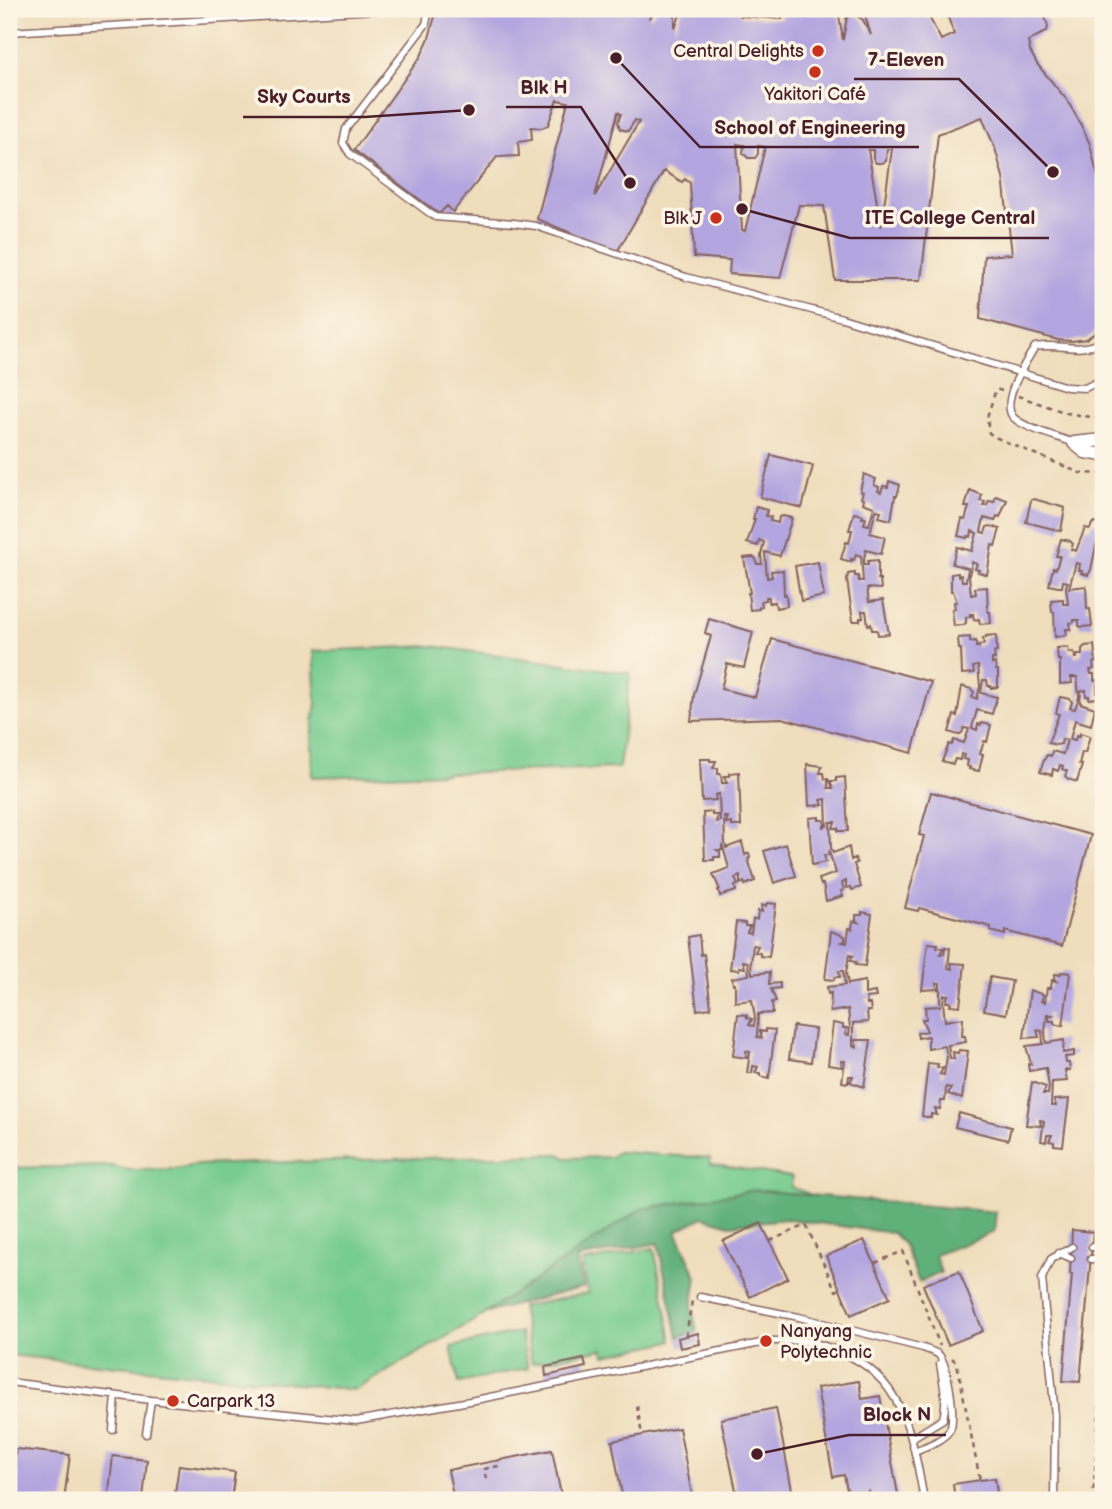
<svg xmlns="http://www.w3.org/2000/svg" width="1112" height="1509" viewBox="0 0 1112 1509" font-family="'Balsamiq Sans',sans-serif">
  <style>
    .green { fill: #77cc8f; stroke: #60765d; stroke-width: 2 }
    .forest { fill: #61b07a; stroke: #566852; stroke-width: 2 }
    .building { fill: #b3a5df; fill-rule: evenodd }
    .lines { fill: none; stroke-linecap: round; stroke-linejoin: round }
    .lane-casing { stroke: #84625e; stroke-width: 9 }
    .street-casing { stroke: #84625e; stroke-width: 15 }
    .path { stroke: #84625e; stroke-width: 2.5; stroke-dasharray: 5 5; stroke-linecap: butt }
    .lane { stroke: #fff; stroke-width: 6 }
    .street { stroke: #fff; stroke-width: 12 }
    .poi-dot { fill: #c8321e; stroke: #fcf5e5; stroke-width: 2.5 }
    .labels { text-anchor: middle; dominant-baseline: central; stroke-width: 7; stroke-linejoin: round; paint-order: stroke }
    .poi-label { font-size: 18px; fill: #4a1f2b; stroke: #fcf5e5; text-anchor: end }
    .leader { fill: none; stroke: #4a1f2b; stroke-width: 2.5 }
    .callout-dot { fill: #4a1f2b; stroke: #fcf5e5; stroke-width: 2.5 }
    .callout-label { font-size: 19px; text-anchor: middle; font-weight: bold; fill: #4a1f2b; stroke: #fcf5e5; stroke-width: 7; stroke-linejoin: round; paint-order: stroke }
  </style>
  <rect width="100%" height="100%" fill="#fcf5e5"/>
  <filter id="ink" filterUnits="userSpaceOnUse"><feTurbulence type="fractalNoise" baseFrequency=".0143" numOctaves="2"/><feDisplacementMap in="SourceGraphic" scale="14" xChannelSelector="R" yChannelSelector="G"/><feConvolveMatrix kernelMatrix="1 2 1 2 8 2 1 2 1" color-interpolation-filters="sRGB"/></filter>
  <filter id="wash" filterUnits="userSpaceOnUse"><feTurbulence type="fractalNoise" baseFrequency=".00686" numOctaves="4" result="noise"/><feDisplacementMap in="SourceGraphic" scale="28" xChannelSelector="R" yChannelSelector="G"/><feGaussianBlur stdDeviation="1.57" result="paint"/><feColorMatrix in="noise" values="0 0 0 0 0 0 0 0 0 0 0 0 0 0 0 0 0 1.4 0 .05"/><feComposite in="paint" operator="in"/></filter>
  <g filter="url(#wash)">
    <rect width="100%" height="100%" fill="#efddbc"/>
    <!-- green -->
    <path class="green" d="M432,646L630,673L619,768L312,777L311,737L316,704L313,651Z
      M617,1152L710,1158L711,1164L792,1177L791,1187L841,1206L673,1204L355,1390L9,1355V1168L112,1166L128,1170L175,1169L196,1165L559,1154L566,1158L611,1157Z
      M654,1248L672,1341L605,1355L603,1349L532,1363L521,1307L588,1293L582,1262Z
      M520,1332L528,1368L459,1383L451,1347Z"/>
    <!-- forest -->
    <path class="forest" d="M754,1190L996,1212L994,1232L935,1255L941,1273L919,1282L904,1245L893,1233L786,1219L730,1225L703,1217L676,1231L697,1277L692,1309L697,1332L678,1337L658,1243L577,1258L584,1287L485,1313L641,1209Z"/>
    <g id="blocks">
      <!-- building -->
      <path class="building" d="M437,9H652L649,19L657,9H675V29L682,9H742L741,16L782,19L781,9H838L843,40L847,17L854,14L863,20L871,35L863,9H925L941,40L954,34L945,9H1042L1048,26L1047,31L1028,41L1030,51L1037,64L1067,100L1079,121L1090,144L1103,199V327L1086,339L1072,341L1058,340L980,319L984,256L1012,254L1003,177L995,148L982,117L938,134L921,280H835L824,206L799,205L780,278L729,274L730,260L694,257L690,183L685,179L682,182L664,171L617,252L537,219L568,102L557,100L548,125L542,128L531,127L532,140L518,142L519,156L497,157L453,212L447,206L439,214L354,150L421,56L429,38ZM618,112L621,114L618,122L620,129L628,131L635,120L639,122L595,196ZM737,144L744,145L743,153L748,158H755L758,154V146L765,147L745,231L742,230ZM887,149H892L881,227L868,150H873V158L876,163H882L886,161Z
        M771,455L813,466L802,508L760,497Z
        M864,474L876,479L874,485L879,487L878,491L881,492L883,486L888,487L889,481L900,485L897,496H895L891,520L879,517L881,511L876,510L870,533L885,537L881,554L866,550L864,558V564H868V561L878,560V579H880L881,589L867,588L869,602L883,600L889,634L878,635L877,630H872L871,624L868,625L866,611H862L863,618H860V621H853L847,580L848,574L855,573V576H858L859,581H863L861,556L856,554L854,560L851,559V562L841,559L846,542L849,543L852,530H849L854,513L863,515L862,518H866L864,524L869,525L874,507L863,503L864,499L861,498L863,492L860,491Z
        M970,490L982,495L980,501L985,502L984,506H987L989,501L994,502L996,496L1007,500L1000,517L997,516L995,521L984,518L981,532L985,533L987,527L990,526L1000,529L995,546L992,545L987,575L978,572L979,570L975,569L977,564L972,562L969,575L971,595L976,594L975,588L987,587L988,612H990L991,623L980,624L979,619L974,620L973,614H970L971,616L966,617V623L963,625L954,626L952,609H955L954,602H957L953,591H951V574L958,573V576L961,575L962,581H966L968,568L952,564L957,547L972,551L977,533L972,531L971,537L968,536L967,538L958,536L962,519L965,520L969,507H965Z
        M1034,499L1065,508L1061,531L1026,522L1031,500Z
        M756,507L767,510L766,516L771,517L770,521L778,523L779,517L783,516L792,518L780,556L765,552V554L767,578L772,577L771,571L783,570L784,595L786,594L787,606L776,608L775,602L769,603V597H766V600L761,601L762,606L759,607V609L750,610L748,593H750L744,558L753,557L756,559L757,564H762L761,555L764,542L759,540L758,546L747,543L755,519H753Z
        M1095,522L1103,525V529L1100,542L1097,541L1091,570L1088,575L1081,573L1082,571L1079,570L1080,564L1076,563L1069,588L1086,586L1087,609H1090L1092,626L1082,627L1079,626V620H1074V622L1070,623L1071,629H1066L1067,635L1055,637L1054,612H1052L1051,600L1063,599V604H1068L1066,587L1068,582L1063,581L1062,587H1058L1049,585L1053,568L1056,569L1060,556H1056L1061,539L1070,541L1073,544L1071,549L1076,551L1085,528L1090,529L1092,524Z
        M818,562L824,596L801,601L795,566Z
        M709,619L753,632L744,668L727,664L721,689L755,697L772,639L931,682L912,753L782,718L691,721L694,695L711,636L705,633Z
        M996,635L997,652H994L995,659H992V664L995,663L996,670H998V687L991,688V686H988L987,680H983L981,693L997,697L992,714L977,710L972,728L977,730L978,724L981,725L982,723L991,725L987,742L984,741L980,754H983L979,771L969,769L970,767L967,766L968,760L963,759L964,755L961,754L960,760L955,759L953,764L942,761L949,744L952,745L954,740L964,743L969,729L964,728L962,733L958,735L949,732L954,715L957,716L962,686L971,689L974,692L972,697L977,699L980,686L978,666L973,667L974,673L962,674L961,649H959L958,638L970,637V642L976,641V647H979V645L984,644L983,638H986V636Z
        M1094,645L1096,662L1093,663L1094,669L1090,670L1091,674H1094V681L1097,680V698L1089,699V696H1086V690L1081,691L1080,703L1095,708L1091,725L1075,720L1070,739L1075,740L1077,735L1080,736V733L1090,736L1085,753L1082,752L1079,764L1082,765L1077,782L1068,779L1065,776L1067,771L1062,769L1063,766L1060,765L1058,771L1053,769L1052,775L1040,772L1044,760L1047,755L1051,756L1052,751L1063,754L1067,740L1062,739L1061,744L1057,745L1048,743L1059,714L1056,713L1060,697L1070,699L1072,702L1070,708L1075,709L1079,697L1077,677H1071L1072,683L1060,684V660H1058L1057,648L1068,647L1069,653L1074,652L1075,658H1077V655H1082V649L1085,646Z
        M700,759H710V761H716L713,768H718V774H721L722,783H727L724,776H730L729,773L739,772L741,826H732V823H726L728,817H724L725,843L726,848L742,842L745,855L749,853L750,858L748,859L755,881L745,885L744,882L740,884V876L735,878L738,885L735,886L736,891L720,896L718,890H720L713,874L729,868L722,844V850H717L720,852V857H714V860H705L703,813L712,812V815H718L716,822L720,821L719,794L715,795L716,800L702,801Z
        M807,764L822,766L820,773H824L825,779H828V788H833L830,781H836V778L845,777L848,831H838V828H833L835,822H830L831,848L833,853L849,847L851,860L855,858L857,863L854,864L861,887L852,890L851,887L846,888V881L842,883L844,890L841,891L843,896L826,901L823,884L821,885L819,879L836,873L829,852L828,855H824L826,862L812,865L809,818L819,817V820H824L825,825L822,827L827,826L826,799L821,800L823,805L809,806Z
        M931,792L1091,835L1062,946L1005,931V935L990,931L991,927L919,908L918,911L905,908L924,836L919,835Z
        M786,844L796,876L774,883L764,851Z
        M767,903L776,904L769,957L760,956V953L755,952L758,946L753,945L751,963L752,974L770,972L769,984L780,983V988L771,989L776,1001L772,1002L773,1013L758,1014L757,1037L762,1038L760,1031L766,1032V1029L775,1030L769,1078L760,1076V1073H755L758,1067L753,1066L752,1073H747L750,1052L746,1051L747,1058L733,1056L738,1014L747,1015V1018L752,1019L749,1025L754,1026L755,1018L752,1000L735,1002V984H733L732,978L749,975L748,962L743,961L745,968L739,967V970L730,969L736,922L745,923V926H750L747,932L751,933L753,919H757L758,911L762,912L761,905L766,906Z
        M862,912L872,914L865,966L855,965L856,962L850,961L853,956L849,955L846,973L848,984L865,981V994L875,992L876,997L866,998L867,1004H870L871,1011H867L868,1022L853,1023V1046L857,1047L855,1040H871L864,1087L850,1082L853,1076H849L848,1083L842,1082L845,1061H841L842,1067L828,1065L833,1023L843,1025V1028H847L845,1034L849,1035L850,1028L848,1009L830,1012L831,993L828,994L827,987L845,985L843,971H839L840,977H835L834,980L825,979L831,931L845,936V941L842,942L847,943L849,928L852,929L853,921L858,922L856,920V915H862Z
        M699,935L701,955L704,954L711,1008L697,1010L688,937Z
        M928,943L938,944L937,947L943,948L940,954H944L945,947L950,948L948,968L952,969L951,963L965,964L960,1006L950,1005L951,1002H946L948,995H944L943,1002L945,1021L963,1018L962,1036H965L966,1042L948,1045L950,1058L954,1059L953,1052L958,1053L959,1050L968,1051L962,1099L948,1094L951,1088L946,1087L945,1101H941L940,1109L935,1108L937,1115L931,1114V1118L922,1116L928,1063L938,1064L937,1067L943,1068L940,1074L944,1075L947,1057L945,1046L928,1049V1036L918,1038L917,1033L927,1031L922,1019H926L925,1007L940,1006V983H936L938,989L922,990Z
        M1061,972L1070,973L1063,1026L1054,1024V1021H1049V1016L1052,1015L1047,1014L1045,1032L1046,1043L1064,1040L1063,1053L1074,1051V1056L1065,1057L1066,1063H1069L1070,1070H1065L1067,1081L1052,1082L1051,1106H1056L1054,1100L1069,1099L1063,1146L1054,1145V1142L1049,1141L1052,1135H1047L1046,1142L1041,1141L1044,1121L1040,1120L1041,1126L1026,1125L1032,1082L1046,1087L1043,1094H1048L1049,1087L1046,1068L1029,1071L1028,1064H1031L1026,1046L1043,1044L1042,1031L1037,1030L1039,1037L1024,1038L1030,990L1044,995L1041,1001L1045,1002L1047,988H1051L1052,980L1056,981L1054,979L1055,974L1060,975Z
        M990,977L1012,981L1006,1014L984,1010Z
        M793,1026L815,1029L811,1062L789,1059Z
        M959,1113L1011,1127L1008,1140L955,1127Z
        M761,1223L788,1278L750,1297L723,1241Z
        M1072,1230L1093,1232L1080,1382L1063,1381L1072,1274H1070Z
        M864,1240L890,1298L851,1315L826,1256Z
        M959,1271L983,1331L948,1345L923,1285Z
        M698,1333L700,1344L680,1348L678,1338Z
        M584,1359L586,1367L546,1376L545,1367Z
        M859,1381L862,1399L880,1396L899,1500H849L844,1475L833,1477L817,1388Z
        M776,1408L794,1500H738L721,1419Z
        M679,1428L693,1500H623L612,1441Z
        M16,1449L70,1455L64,1500H9Z
        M552,1450L562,1500H454L448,1470Z
        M113,1456L147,1460L143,1500H108Z
        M179,1465L235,1472L231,1500H174Z
        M995,1478L998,1500H955L953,1484Z"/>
    </g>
  </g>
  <g filter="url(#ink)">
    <use href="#blocks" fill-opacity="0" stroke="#84625e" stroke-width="2"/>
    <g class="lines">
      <!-- lane casing -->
      <g class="lane-casing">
        <path id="lane" d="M429,9L426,24L346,129L343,143L350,154L435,217L514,223L536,226L686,277L842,318L1067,387L1085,388L1103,379
          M9,32L391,9
          M1074,443C1059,437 1023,428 1013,417C1000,401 1026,361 1035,347C1062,342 1076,355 1103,341
          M1092,1247L1103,1248
          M1059,1253L1071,1258
          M1091,1259H1103
          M700,1297L799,1317L923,1348C928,1350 936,1352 939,1355C948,1365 957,1421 949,1431C942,1441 926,1446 915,1451
          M9,1382L151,1400L356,1421L470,1401L771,1341C782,1341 793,1340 804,1341C816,1343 829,1347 840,1352C905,1377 913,1440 924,1500
          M113,1430L116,1396
          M146,1434L151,1400
          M912,1438L943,1419C948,1401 943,1382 940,1364
          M1054,1500L1055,1416L1042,1278L1051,1259L1072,1247"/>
      </g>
      <!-- street casing -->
      <g class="street-casing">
        <path id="street" d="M1074,443L1085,452L1103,455
          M1074,443L1103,440"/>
      </g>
      <!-- path -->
      <path class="path" d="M1100,181L1103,180
        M1002,391L996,389L987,417L989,433L997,438L1080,473L1103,474
        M1018,396L1067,413L1103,419
        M770,1241L806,1225L836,1291L840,1289
        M875,1263L903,1251L940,1346
        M686,1336L692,1301
        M952,1358L957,1363L980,1480
        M637,1406L642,1435
        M486,1479L484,1469L499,1466L498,1461
        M867,1492L870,1491
        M868,1498L871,1497
        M1093,1500L1103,1352"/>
      <!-- lane -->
      <use href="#lane" class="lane"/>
      <!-- street -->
      <use href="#street" class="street"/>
    </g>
  </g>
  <!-- markers -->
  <g class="poi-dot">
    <circle cx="818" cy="51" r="7"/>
    <circle cx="815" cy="72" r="7"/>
    <circle cx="716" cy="218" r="7"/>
    <circle cx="766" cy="1341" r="7"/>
    <circle cx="173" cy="1401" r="7"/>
  </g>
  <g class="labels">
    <!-- poi labels -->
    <g class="poi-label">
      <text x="804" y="51">Central Delights</text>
      <text x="815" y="94" text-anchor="middle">Yakitori Café</text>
      <text x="702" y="218">Blk J</text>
      <text x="780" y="1331" text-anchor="start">Nanyang<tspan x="780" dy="21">Polytechnic</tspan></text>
      <text x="187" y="1401" text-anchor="start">Carpark 13</text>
    </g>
  </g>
  <!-- callouts -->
  <path class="leader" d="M1053 172L959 79H854M630 183L581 107H506M469 110L365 117H243M616 58L700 147H919M742 209L850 238H1049M757 1454L849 1435H946"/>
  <g class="callout-dot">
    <circle cx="1053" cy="172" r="7"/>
    <circle cx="630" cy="183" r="7"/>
    <circle cx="469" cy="110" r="7"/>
    <circle cx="616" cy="58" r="7"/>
    <circle cx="742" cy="209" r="7"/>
    <circle cx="757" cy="1454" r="7"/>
  </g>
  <g class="callout-label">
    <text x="906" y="66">7-Eleven</text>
    <text x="544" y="94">Blk H</text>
    <text x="304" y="103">Sky Courts</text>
    <text x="810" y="134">School of Engineering</text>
    <text x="950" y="224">ITE College Central</text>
    <text x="897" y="1421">Block N</text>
  </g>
  <!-- margin -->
  <rect width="1112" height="1509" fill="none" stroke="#fcf5e5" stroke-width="35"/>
</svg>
